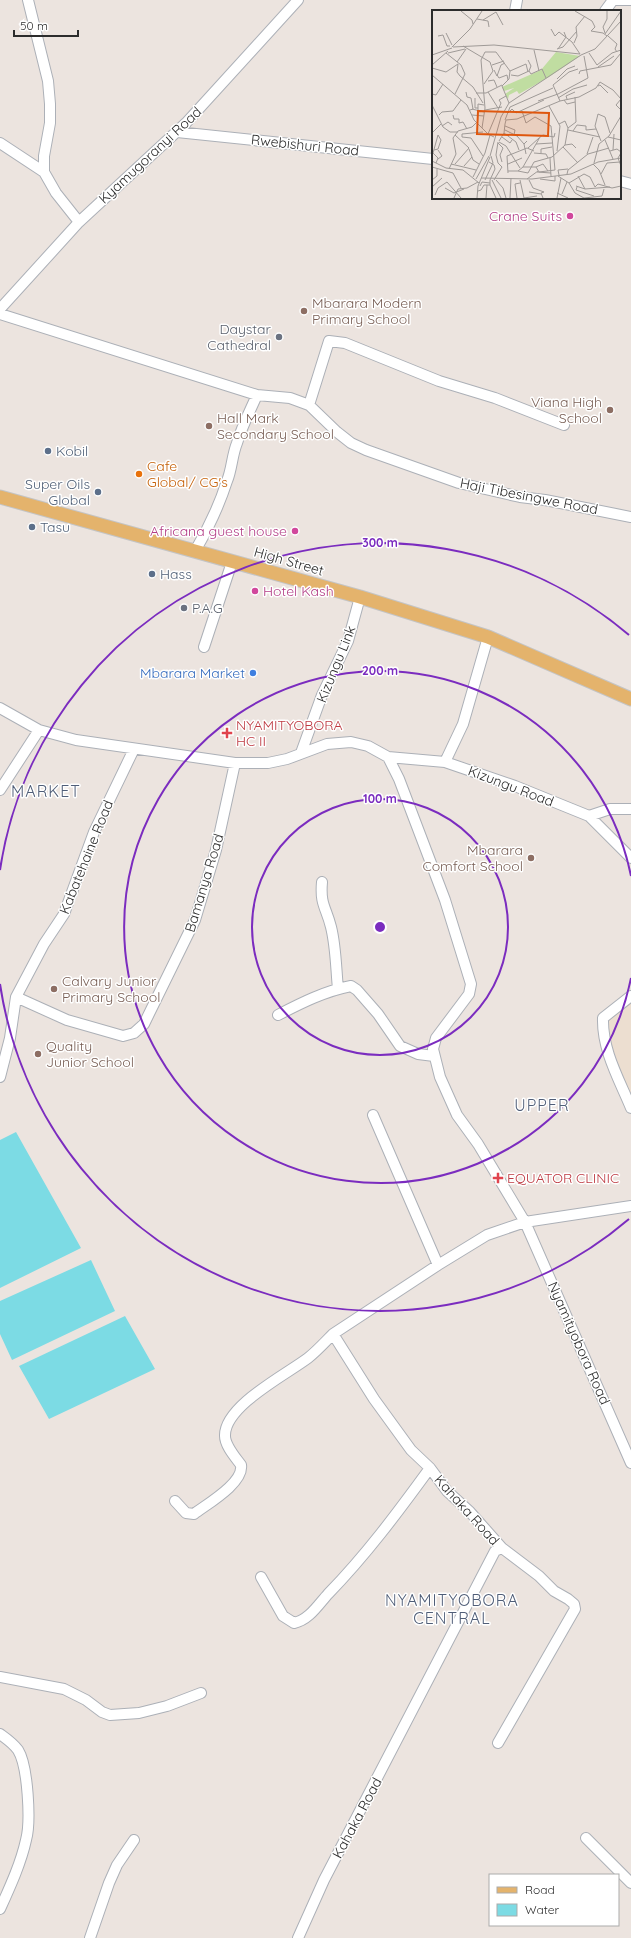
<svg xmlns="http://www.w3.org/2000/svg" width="631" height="1938" viewBox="0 0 631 1938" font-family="Quicksand,sans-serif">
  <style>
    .education { fill: #ecded0 }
    .water { fill: #7cdbe4 }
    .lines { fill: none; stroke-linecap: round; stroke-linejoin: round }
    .minor-casing { stroke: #acb0b7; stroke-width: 12 }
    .major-casing { stroke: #c4c4c4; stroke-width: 15 }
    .minor { stroke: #fff; stroke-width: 10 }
    .major { stroke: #e4b36c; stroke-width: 13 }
    .ring { fill: none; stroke: #7b2cbf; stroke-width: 2 }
    .hotel-dot { fill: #d1479c; stroke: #fff; stroke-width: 1.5 }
    .education-dot { fill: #8d6e63; stroke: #fff; stroke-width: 1.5 }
    .worship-dot { fill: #6b7280; stroke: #fff; stroke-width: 1.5 }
    .service-dot { fill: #5c6f8a; stroke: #fff; stroke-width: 1.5 }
    .food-dot { fill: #e8710a; stroke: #fff; stroke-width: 1.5 }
    .shop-dot { fill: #3f7fe0; stroke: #fff; stroke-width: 1.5 }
    .health-dot { fill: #e0444e; stroke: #fff; stroke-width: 1.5 }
    .labels { text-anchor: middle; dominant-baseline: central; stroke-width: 3; stroke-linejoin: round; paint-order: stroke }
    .street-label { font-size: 14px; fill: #2c2c2c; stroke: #fff }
    .hotel-label { font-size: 14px; fill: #b23c85; stroke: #fff; text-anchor: end }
    .education-label { font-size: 14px; fill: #785e54; stroke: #fff; text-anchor: start }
    .worship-label { font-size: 14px; fill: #5b616d; stroke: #fff; text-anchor: end }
    .service-label { font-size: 14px; fill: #4e5e75; stroke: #fff; text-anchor: start }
    .food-label { font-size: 14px; fill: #c56008; stroke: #fff; text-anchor: start }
    .shop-label { font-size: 14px; fill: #366cbe; stroke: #fff; text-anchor: end }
    .health-label { font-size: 14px; fill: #be3a42; stroke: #fff; text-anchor: start }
    .quarter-label { font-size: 16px; letter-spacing: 1px; fill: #505e78; stroke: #fff }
    .inset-road { fill: none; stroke: #9f9a97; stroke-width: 1 }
    .view { fill: #df570e; fill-opacity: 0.15; stroke: #df570e; stroke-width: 2 }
    .inset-edge { fill: none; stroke: #2c2c2c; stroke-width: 2 }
    .centre { fill: #7b2cbf; stroke: #fff; stroke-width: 2 }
    .ring-label { font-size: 12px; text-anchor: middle; font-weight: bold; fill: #7b2cbf; stroke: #fff; stroke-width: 3; stroke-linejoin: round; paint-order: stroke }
  </style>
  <rect width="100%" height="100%" fill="#ece4df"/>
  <!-- education -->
  <path class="education" d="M631,996V1105L603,1033V1018Z"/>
  <!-- water -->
  <path class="water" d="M16,1132L81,1248L0,1288V1140Z
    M91,1260L115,1311L12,1360L0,1334V1301Z
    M125,1316L155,1369L49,1419L19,1366Z"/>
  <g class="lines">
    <!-- minor casing -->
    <g class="minor-casing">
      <path id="minor" d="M28,0L48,81L50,104V123L44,156V172
        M613,0H631
        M515,11L517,0
        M605,11L613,0
        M177,132L433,159
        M0,143L44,172L56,193L79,222
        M620,181L631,184
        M0,309L79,222L186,123L298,0
        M0,314L257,395L290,398L309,405L337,432L351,443L366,450L459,483L520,497L545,500L631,517
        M309,405L329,341L345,343L439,381L495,398L564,425
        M195,551C208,529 219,506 227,481C232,469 232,455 237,443C242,426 250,411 257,395
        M204,647L232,562
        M0,708L39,730L76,740L235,763H268L287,759L327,744L351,742L368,746L388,757L399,779L445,900L471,984L469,994L436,1038L433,1049L440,1077L457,1115L478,1144L525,1222L631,1463
        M301,753L322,695L348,641L360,597
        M388,757L445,762L515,786L589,816L610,809H631
        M445,762L463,724L488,637
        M0,790L39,730
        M589,816L631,858
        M322,882C320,905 326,907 331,927C336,947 336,969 338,989
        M631,996L603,1018C602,1050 619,1079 631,1108
        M16,997L67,1020L123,1036L134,1033L144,1024L195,920L216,850L235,763
        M278,1015C301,1003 325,991 351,986L357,990L378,1014L400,1046L418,1054L434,1056
        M0,1077L10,1038L16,997L44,944L64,914L94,832L134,749
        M373,1115L438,1265
        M175,1501L186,1513L194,1514C207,1504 244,1483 241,1465C236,1458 225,1446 225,1436C224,1406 287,1374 308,1358C317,1351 325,1342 333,1334
        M261,1577L283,1616L294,1623C309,1620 318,1605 328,1594C366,1555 398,1512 430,1468
        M0,1677L64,1689L86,1700L102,1712L110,1715L139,1713L167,1706L201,1693
        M0,1734C7,1739 13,1743 18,1750C28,1766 31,1822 26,1840C21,1863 10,1887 0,1909
        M498,1743L575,1609L574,1604L568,1599L554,1591L539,1576L502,1548
        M586,1838L631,1883
        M90,1938L109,1883L117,1865L134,1840
        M298,1938L324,1880L495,1551L502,1548L470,1512L447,1491L430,1468L411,1450L374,1399L333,1334L438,1265L487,1235L525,1222L631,1206"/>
    </g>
    <!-- major casing -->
    <g class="major-casing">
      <path id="major" d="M0,497L360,597L488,637L631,699"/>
    </g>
    <!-- minor -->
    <use href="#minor" class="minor"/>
    <!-- major -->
    <use href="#major" class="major"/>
  </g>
  <!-- distance rings -->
  <g class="ring">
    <circle cx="380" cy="927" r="128"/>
    <path d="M631 978A256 256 0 1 1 631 876"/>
    <path d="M629 1219A384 384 0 0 1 0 984M0 870A384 384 0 0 1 629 635"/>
  </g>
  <!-- markers -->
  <g class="hotel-dot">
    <circle cx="570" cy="216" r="4"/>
    <circle cx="295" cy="531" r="4"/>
    <circle cx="255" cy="591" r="4"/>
  </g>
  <g class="education-dot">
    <circle cx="304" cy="311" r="4"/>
    <circle cx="610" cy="410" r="4"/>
    <circle cx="209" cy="426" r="4"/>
    <circle cx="531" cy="858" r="4"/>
    <circle cx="54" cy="989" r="4"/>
    <circle cx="38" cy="1054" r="4"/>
  </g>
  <g class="worship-dot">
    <circle cx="279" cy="337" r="4"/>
    <circle cx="184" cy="608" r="4"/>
  </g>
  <g class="service-dot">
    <circle cx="48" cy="451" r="4"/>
    <circle cx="98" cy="492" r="4"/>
    <circle cx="32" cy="527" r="4"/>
    <circle cx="152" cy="574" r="4"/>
  </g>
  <circle class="food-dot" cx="139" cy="474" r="4"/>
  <circle class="shop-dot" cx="253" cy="673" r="4"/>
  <g class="health-dot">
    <path d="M225 727h4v4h4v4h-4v4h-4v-4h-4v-4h4z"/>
    <path d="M496 1172h4v4h4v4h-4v4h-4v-4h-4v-4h4z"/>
  </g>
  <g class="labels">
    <!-- street labels -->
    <g class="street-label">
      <text transform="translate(305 145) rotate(6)">Rwebishuri Road</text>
      <text transform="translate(150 155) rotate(-43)">Kyamugoranyi Road</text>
      <text transform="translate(529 496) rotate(11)">Haji Tibesingwe Road</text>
      <text transform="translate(289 561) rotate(16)">High Street</text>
      <text transform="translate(336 664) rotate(-68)">Kizungu Link</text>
      <text transform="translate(511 786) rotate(21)">Kizungu Road</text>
      <text transform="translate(86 857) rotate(-68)">Kabatehaine Road</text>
      <text transform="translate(204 883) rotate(-73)">Bamanya Road</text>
      <text transform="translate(579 1343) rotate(66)">Nyamityobora Road</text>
      <text transform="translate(467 1510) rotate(48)">Kahaka Road</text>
      <text transform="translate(357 1818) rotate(-62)">Kahaka Road</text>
    </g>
    <!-- hotel labels -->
    <g class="hotel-label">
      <text x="562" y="216">Crane Suits</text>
      <text x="287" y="531">Africana guest house</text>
      <text x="263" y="591" text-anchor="start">Hotel Kash</text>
    </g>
    <!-- education labels -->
    <g class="education-label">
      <text x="312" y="303">Mbarara Modern<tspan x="312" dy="16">Primary School</tspan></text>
      <text x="602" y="402" text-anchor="end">Viana High<tspan x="602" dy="16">School</tspan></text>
      <text x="217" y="418">Hall Mark<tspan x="217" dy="16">Secondary School</tspan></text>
      <text x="523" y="850" text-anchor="end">Mbarara<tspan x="523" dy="16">Comfort School</tspan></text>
      <text x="62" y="981">Calvary Junior<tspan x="62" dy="16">Primary School</tspan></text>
      <text x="46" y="1046">Quality<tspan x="46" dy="16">Junior School</tspan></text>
    </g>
    <!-- worship labels -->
    <g class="worship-label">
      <text x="271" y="329">Daystar<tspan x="271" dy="16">Cathedral</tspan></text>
      <text x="192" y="608" text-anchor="start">P.A.G</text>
    </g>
    <!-- service labels -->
    <g class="service-label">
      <text x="56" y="451">Kobil</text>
      <text x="90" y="484" text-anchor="end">Super Oils<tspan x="90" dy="16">Global</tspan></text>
      <text x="40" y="527">Tasu</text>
      <text x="160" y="574">Hass</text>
    </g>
    <!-- food labels -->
    <g class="food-label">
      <text x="147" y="466">Cafe<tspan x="147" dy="16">Global/ CG's</tspan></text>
    </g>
    <!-- shop labels -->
    <g class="shop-label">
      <text x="245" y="673">Mbarara Market</text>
    </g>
    <!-- health labels -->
    <g class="health-label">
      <text x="236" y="725">NYAMITYOBORA<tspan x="236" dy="16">HC II</tspan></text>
      <text x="507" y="1178">EQUATOR CLINIC</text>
    </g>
    <!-- quarter labels -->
    <g class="quarter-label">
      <text x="46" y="791">MARKET</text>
      <text x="542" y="1105">UPPER</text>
      <text x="452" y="1600">NYAMITYOBORA<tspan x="452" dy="18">CENTRAL</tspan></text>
    </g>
  </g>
  <!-- overview -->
  <g transform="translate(432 10)">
    <rect width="189" height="189" fill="#ece4df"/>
    <path d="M124,42L148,46L117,67L87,84L85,81L77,85L76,89L73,84L82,78L72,81L70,77L109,60Z" fill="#c0dda1"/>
    <path class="inset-road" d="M29,1L40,10L41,14M143,1L160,11L163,17L159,21L171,23L175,26M45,9L56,11L57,17M51,10L64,2L71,15M119,19L123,26L127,22L140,32L148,44M14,23L20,35M173,23L171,17L175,9V1M173,24L189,1M6,26L11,25L15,36H18M176,26L185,34L183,39L185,42M142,33L145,26L144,17L153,6M31,36L58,52L61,61L52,74M20,37L38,19L50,1M21,37L62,35L148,44M125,39L131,37L145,21M126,39L134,27L132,22M102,40L107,61M14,43L29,55L33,64L23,84M16,43L33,39M157,43L165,55M0,45L20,38M149,45L163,39L189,11M25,52L34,39M26,54L25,62L28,66L41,77L51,93M0,55L16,41M60,55L72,51M165,55L180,43L189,40M166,57L182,46M0,58L14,62L26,54M62,60L65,66L69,55L73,53M78,61L94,54L96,62M97,61L99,64L110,59L114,68M147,64L148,61L179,55L189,43M0,65L35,95L42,110L56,124L62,127M65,65L67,68L75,65L76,70M79,65L86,66L97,61L99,56L96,50M125,69L135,59L143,56M56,71L62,70L65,77M166,76L168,75L176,83M141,79L155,75M34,82L35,87L39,88L41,99L38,100M56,82L66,98M44,83H54L70,75M0,84L4,85L11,74M43,88V98H46M126,88L141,79M135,89L134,86L143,82M189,89L184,95L189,100M132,90L135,94L143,92M106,91L126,84L156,68L152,46M128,91L121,75L137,62L146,59M0,95L11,117L18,122H26M117,96L128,116L125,141M40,99L52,102M53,100L70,97M46,101V94L52,95M76,103L80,99L84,103L112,90M7,105L10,102L21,101L29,90M21,105L22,109H27V113L31,112L35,119M40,105L52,106M73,110L78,97L121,78M73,114L74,110L85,109L128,91L147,87L164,78L168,72L181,80L189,89M127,114L133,111L136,118M10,116L16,112L20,115M73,116L83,120L82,125M50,118L53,98L49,50L53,42H64L78,61L77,69L70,76L77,93M136,118L144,112L143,87M73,120L85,126L92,134M136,120L168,127M141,121L145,115L154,116V120L164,119M0,123L9,114M72,123L84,132L87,140M30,124V127L39,128L51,146M30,124L51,122M56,124L69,93L67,90L74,86M70,127L78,133L80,130M108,127L111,125L122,127L123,123M176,127L189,130M173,130L181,149M67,131L72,123L73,114M169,131L163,116L166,104L173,107L178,123M67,132L74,136L88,158M66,133L71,138L68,145L70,152M104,134L120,133M133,135L140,134L144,138M131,137L146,153M96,138L107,128M37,139L41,150L47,154M2,140L6,139L9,130L6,125M181,140L182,124M178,141L185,139L189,142M102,143L114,144L116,148M109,143V139L120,137M189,143L186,148L189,156M94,144L92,134L95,131M155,144L161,127M58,146L69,107L77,93L149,45M118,148L119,166M6,149L10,146L6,140M0,151L14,158L31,160L47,173M57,152L62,155L63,159L58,170M4,153L6,148L1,143L6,125M162,153L167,134L177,126L189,106M19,154L44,160M23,154L37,138L23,125M76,154L90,148M161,154L167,160L173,175M32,156L40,147M0,157L21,163L29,178M91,157L108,127M104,157L111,154L116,161M17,159L24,144L21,128L26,121L40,117L45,112M76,161H86L91,157H104L107,162L123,160L119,116L103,107L94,113L90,101M86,161L96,163L102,152L120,147L133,135L136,118M105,162L119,163M76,163L75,146L95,138L102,141M135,164L136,160L156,144L177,138M169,164L175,153L188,152M127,165L126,160L136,159M126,166L137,173L152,164L158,167L163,177M146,166L153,179M41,167L53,143L58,125M49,168L100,169L139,164L166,152L189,148M44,169L57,146M95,169L106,161M108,169L123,171V166M0,170L5,166V159M53,170L61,153L59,146M60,170L69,188M62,170L70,157L66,153L64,145L66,132M64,170L71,178L74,188M88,170L92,188M97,170L101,178L112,182L109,183L111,188M137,173L143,183L152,188L170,186L172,179M58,175L64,188M48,176L50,172L58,173M144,176L153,179L178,177M0,177L10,168M145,177L144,180L162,186M163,177L166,174L180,178L189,176M13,178L22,183L32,179M46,181L49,180L52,175H58V170M97,182L109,184M125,183L136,188M130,184L135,172M3,185L6,178L15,172L29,188M22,188L26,179L35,178L46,172M45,188L46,176L58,147M54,188L55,175M78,188L79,168M85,188L83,174L88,173M92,188L105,186M125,188L129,168"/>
    <path class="view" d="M46,101L117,103L116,126L45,124Z"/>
    <rect width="189" height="189" class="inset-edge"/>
  </g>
  <circle cx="380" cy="927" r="6" class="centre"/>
  <g class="ring-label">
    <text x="380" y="547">300 m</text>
    <text x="380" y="675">200 m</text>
    <text x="380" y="803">100 m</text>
  </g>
  <!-- legend -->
  <rect x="489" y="1874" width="130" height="52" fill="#ffffff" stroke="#ababab"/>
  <rect x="497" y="1887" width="20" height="6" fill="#e4b36c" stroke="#ababab"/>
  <text x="525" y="1894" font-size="12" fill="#2c2c2c">Road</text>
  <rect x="497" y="1904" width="20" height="12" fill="#7cdbe4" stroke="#ababab"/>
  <text x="525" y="1914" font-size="12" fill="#2c2c2c">Water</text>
  <!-- scale -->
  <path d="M14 30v6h64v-6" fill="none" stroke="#2c2c2c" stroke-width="2"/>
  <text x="20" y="30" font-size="12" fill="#2c2c2c" stroke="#ffffff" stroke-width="3" paint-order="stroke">50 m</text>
</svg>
